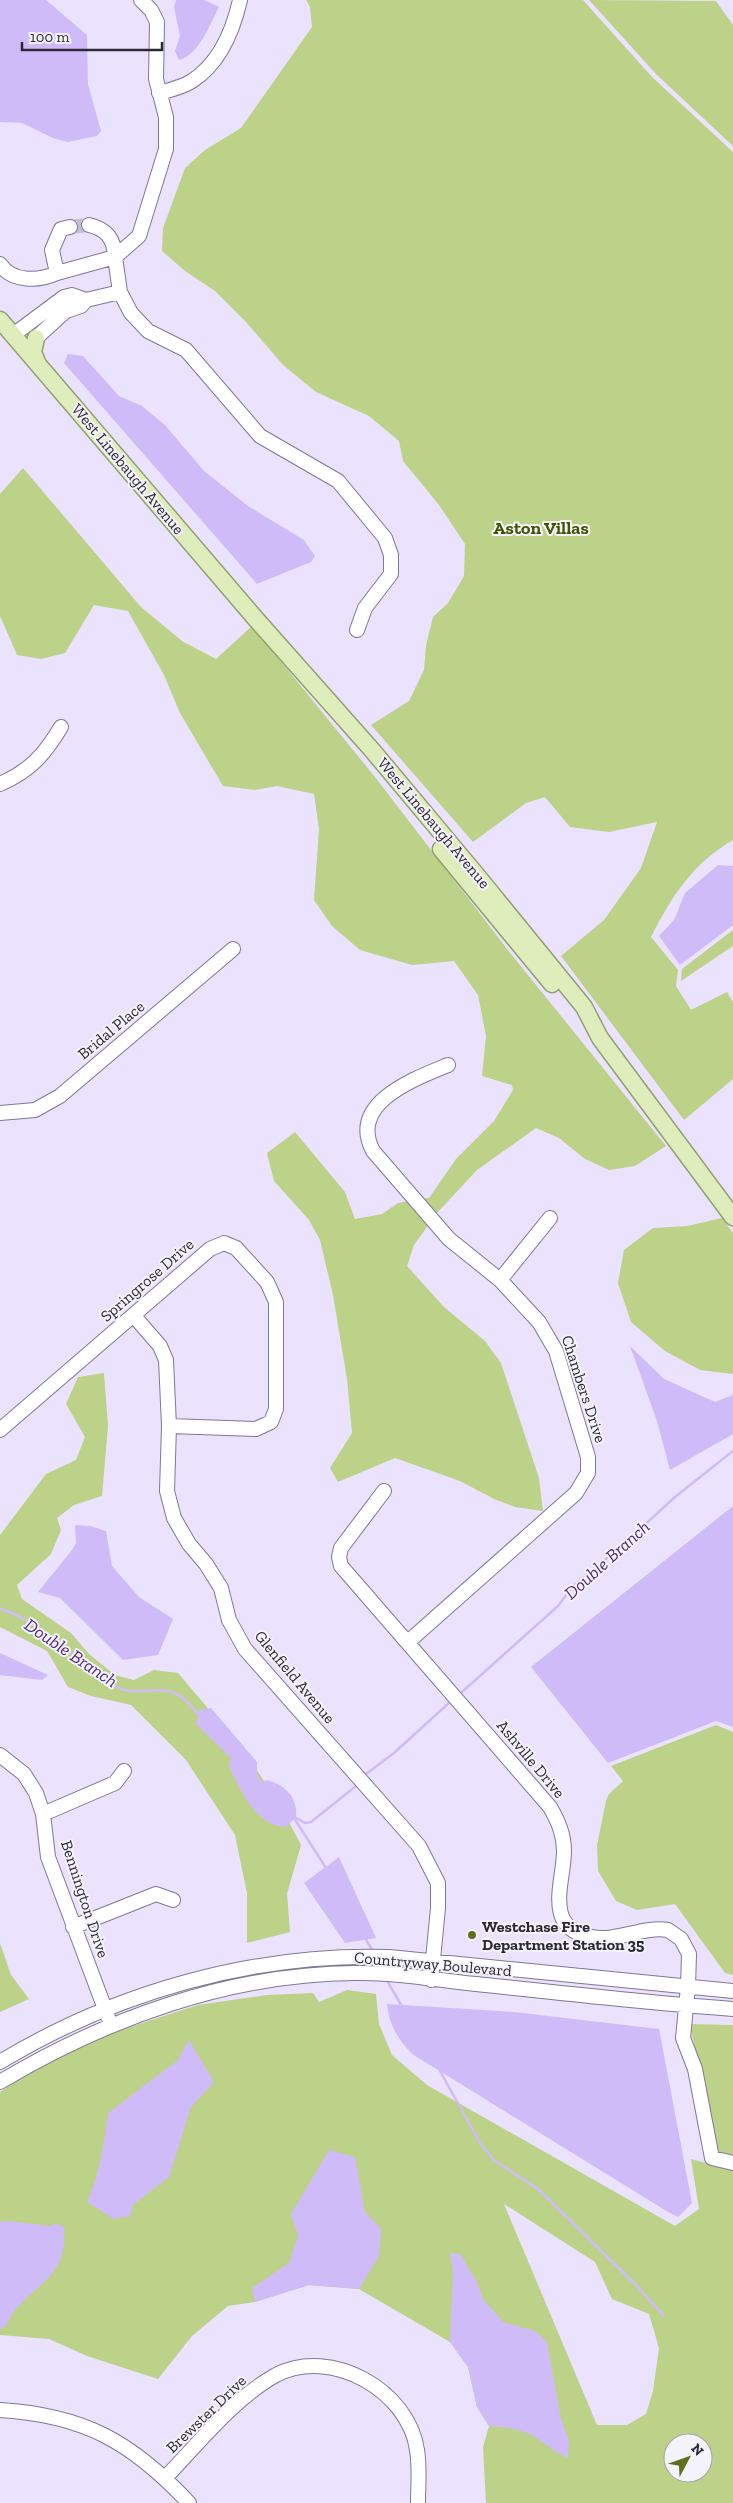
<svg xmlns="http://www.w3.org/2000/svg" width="733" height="2503" viewBox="0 0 733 2503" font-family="'Zilla Slab',serif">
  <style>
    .green { fill: #bbd288; fill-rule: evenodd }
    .water { fill: #d0bbf9 }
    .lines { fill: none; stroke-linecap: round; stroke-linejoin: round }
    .stream { stroke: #d0bbf9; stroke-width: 2.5 }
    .minor-tunnel { stroke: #c5bdd6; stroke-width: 14; stroke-dasharray: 14 7; stroke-linecap: butt }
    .minor-casing { stroke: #817796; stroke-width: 16 }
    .major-casing { stroke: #92a070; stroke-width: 19 }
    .minor { stroke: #fff; stroke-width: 14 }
    .major { stroke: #dfedbc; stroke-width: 16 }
    .poi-dot { fill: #5c701f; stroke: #f5f3fa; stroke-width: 2 }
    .labels { text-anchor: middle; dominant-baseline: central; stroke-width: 4; stroke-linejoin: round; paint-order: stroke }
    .street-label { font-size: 16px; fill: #2c2835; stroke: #f5f3fa }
    .poi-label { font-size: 16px; font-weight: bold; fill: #2c2835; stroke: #f5f3fa; text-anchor: start }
    .neighbourhood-label { font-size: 18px; font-weight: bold; fill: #425402; stroke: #f5f3fa }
    .water-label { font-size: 18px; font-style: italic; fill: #4e2880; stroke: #f5f3fa }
  </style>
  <rect width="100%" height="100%" fill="#ebe2fe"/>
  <!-- green -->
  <path class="green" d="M306,0H583L652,77L733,152V840C692,864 672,896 651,937L678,970L676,986L691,1010L727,992L733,1002V1079L684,1120L561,956L604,920L641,868L657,822L609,832L570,827L545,797L526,803L473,842L371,725L409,701L424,670L426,645L433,617L448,603L464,576L465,544L439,505L403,461L399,441L369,416L316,392L283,365L246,322L215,291L185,271L162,251L163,228L185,168L205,150L241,128L312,27L310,7Z
    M589,0L716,1L733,25V146L656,74Z
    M23,468L141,607L182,641L216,659L252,626L375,777L511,954L666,1146L635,1166L609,1170L585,1159L559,1138L536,1128L477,1170L436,1214L422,1199L429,1198L456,1159L494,1121L513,1090L512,1085L482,1076L486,1036L478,995L454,961L412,965L360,950L332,926L314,900L319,829L314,794L277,786L255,790L223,786L180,713L164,675L128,611L94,605L65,653L41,659L17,655L0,616V494Z
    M733,930V946L681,981L682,969Z
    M295,1132L345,1192L355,1219L382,1214L398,1203L409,1201L429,1224L414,1245L407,1266L444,1307L485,1341L501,1363L539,1478L543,1511L515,1507L494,1499L460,1481L395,1458L338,1482L330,1468L352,1433L347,1379L333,1295L320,1240L309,1220L274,1181L267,1153Z
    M722,1218L733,1233V1374L700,1370L665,1351L631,1322L618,1283L624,1250L653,1228L687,1226Z
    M104,1373L108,1426L102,1496L74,1505L57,1518L61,1530L51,1554L17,1585L22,1599L71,1633L89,1654L115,1675L134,1680L154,1670L178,1673L245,1752L281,1807L301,1845L287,1894L290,1932L247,1943V1893L235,1835L186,1760L131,1705L91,1696L68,1687L47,1651L0,1627V1535L46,1474L76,1460L85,1437L66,1404L78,1377Z
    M716,1725L733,1732V1975L725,1973L675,1904L637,1910L616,1901L598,1871L597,1845L606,1801L609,1794L623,1781L611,1766Z
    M0,1943L11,1975L29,1999L0,2012Z
    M347,1990L376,1994L379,2024L392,2055L427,2085L675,2226L699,2209L691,2159L733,2170V2503H486L483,2447L489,2426L477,2407L468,2367L450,2342L359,2289L309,2285L255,2302L228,2306L192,2336L158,2379L87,2356L49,2339L0,2335V2092L24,2075L92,2039L198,2005L267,1995L313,1993L319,2002ZM504,2204L595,2262L612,2299L649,2314L659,2348L653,2391L646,2414L627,2425H597ZM673,2443H703V2473H673Z
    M690,2024L733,2025V2158L716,2154Z"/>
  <!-- water -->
  <path class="water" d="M0,0H46L87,35L88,84L101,131L97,136L68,142L53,138L22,123L0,122Z
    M176,0H204L219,7C210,24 199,55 179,60L175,51L180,36L174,7Z
    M68,354L83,356L119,396L142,406L165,425L204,471L248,506L304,540L315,556L311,562L257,584L64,363Z
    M718,865L733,866V925L680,965L659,936L674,920L685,893Z
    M630,1346L664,1379L715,1402L733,1395V1434L670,1470L657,1421Z
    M733,1506V1727L716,1721L608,1763L531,1667Z
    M75,1525L90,1526L106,1531L112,1566L139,1597L173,1619L158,1655L123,1660L60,1598L38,1592L72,1550L76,1543Z
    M0,1653L48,1675L42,1680L0,1675Z
    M211,1708L257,1762V1774L262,1782L267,1780C285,1785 298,1797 296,1817L286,1827C256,1826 241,1791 229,1767L231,1758L196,1724L199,1710Z
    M339,1857L376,1938L345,1943L304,1883Z
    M387,2004L514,2012L659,2029L692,2203L678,2217L668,2212L412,2054C398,2039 389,2025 387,2004Z
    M189,2040L214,2082L191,2107L169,2177L133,2205L130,2216L114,2219L87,2202C100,2173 104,2144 108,2113L177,2061Z
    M329,2150L355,2157L365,2212L381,2229L379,2256L359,2289L309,2285L255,2302L252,2288L289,2263L298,2236L291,2214Z
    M9,2221L50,2226L58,2223L64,2228C67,2274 43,2279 16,2309C9,2316 10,2325 0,2330V2222Z
    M450,2253L460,2254L477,2282L483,2299L503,2322L535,2331L547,2342L561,2419L569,2441L568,2458C554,2452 547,2445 535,2437C523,2429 503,2427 489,2426L477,2407L468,2367L450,2342L453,2272Z"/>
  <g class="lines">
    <!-- stream -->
    <path class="stream" d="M0,1609C37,1618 82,1667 117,1687C136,1697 158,1685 177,1694C185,1697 193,1709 199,1715
      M462,1692L558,1606L573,1586L616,1551L675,1497L733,1451
      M366,1774L394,1753L450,1702
      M293,1816L305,1823L311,1822L356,1786
      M294,1818L326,1868
      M365,1938L374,1953
      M386,1979L403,2008
      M440,2071L480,2143L494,2160L538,2189L635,2284L664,2316"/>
    <!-- minor-tunnel -->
    <path class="minor-tunnel" d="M70,227L89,225"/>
    <!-- minor casing -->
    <g class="minor-casing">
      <path id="minor" d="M141,0L151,10L157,22L156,79L166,117V149L139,236L115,257L120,292L131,313L148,331L186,350L260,436L338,481L385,538L391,555V574L365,608L357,630
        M159,93C170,90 183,87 192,81C220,63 233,31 240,0
        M0,264C12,283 40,281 57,273L52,250L61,229L70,227
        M57,273L115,257C114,239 107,229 89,225
        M13,335L64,297L72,295L86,300
        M36,338L59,317L66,311L81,306L86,300L120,292
        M0,784C30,771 45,754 61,727
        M0,1113L35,1110L60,1096L233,949
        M500,1280L550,1218
        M134,1316L160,1346L166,1360L169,1426L167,1491L174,1518L189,1544L206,1564L221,1588L229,1620L245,1649L419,1846L438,1883V1908L431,1980
        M0,1430L210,1249L224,1243L236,1248L267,1282L276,1302V1409L271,1422L256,1429L169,1426
        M384,1491L341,1548L339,1557L341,1566L550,1807C558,1821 564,1834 564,1851C564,1882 542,1929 592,1937C617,1942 643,1926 668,1930L681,1939L689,1954L688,1987L683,2038L695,2069L712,2158L733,2163
        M408,1642L576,1493L588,1473V1457L556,1351L539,1322L500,1280L449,1239L373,1151C348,1103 414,1079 448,1065
        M0,1755L24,1774L36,1793L43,1814L48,1857L108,2017
        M43,1814L115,1783L124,1771
        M73,1927L156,1894L173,1900
        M0,2062C116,1992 253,1953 389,1957L733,1991
        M0,2082C107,2018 230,1974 355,1973C396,1972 436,1980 476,1984C562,1993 647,2003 733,2009
        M0,2410C84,2415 132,2442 189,2503
        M165,2478C199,2443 233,2399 276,2375C331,2346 409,2391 417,2450C420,2467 418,2486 418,2503"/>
    </g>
    <!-- major casing -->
    <g class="major-casing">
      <path id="major" d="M0,320L255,618L372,750L479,878L584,1007L600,1038L733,1217
        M36,338L33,352L37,362
        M441,849L552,984"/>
    </g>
    <!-- minor -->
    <use href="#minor" class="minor"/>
    <!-- major -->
    <use href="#major" class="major"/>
  </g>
  <!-- markers -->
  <circle class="poi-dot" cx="472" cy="1935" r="5"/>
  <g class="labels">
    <!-- street labels -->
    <g class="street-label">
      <text transform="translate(128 469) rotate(50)">West Linebaugh Avenue</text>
      <text transform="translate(434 823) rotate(50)">West Linebaugh Avenue</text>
      <text transform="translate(111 1030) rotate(-40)">Bridal Place</text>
      <text transform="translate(147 1280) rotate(-41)">Springrose Drive</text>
      <text transform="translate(584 1389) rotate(72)">Chambers Drive</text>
      <text transform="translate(295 1677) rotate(50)">Glenfield Avenue</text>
      <text transform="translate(531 1759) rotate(50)">Ashville Drive</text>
      <text transform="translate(85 1899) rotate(72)">Bennington Drive</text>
      <text transform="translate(433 1964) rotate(5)">Countryway Boulevard</text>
      <text transform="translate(206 2414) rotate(-44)">Brewster Drive</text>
    </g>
    <!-- poi labels -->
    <g class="poi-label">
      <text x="482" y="1926">Westchase Fire<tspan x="482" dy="18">Department Station 35</tspan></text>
    </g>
    <!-- neighbourhood labels -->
    <g class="neighbourhood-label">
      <text x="541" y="528">Aston Villas</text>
    </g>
    <!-- water labels -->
    <g class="water-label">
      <text transform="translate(607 1560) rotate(-42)">Double Branch</text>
      <text transform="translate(71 1653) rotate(34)">Double Branch</text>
    </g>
  </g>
  <!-- north arrow -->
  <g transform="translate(688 2458) rotate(49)"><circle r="24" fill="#f5f3fa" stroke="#a5a2ab"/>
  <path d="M0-4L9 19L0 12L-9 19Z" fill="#5c701f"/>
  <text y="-8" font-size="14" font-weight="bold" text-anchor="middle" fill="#2c2835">N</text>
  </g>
  <!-- scale -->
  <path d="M22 42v8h140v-8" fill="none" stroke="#2c2835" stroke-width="2.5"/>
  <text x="30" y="42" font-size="15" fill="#2c2835" stroke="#f5f3fa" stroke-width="4" paint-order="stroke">100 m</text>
</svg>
